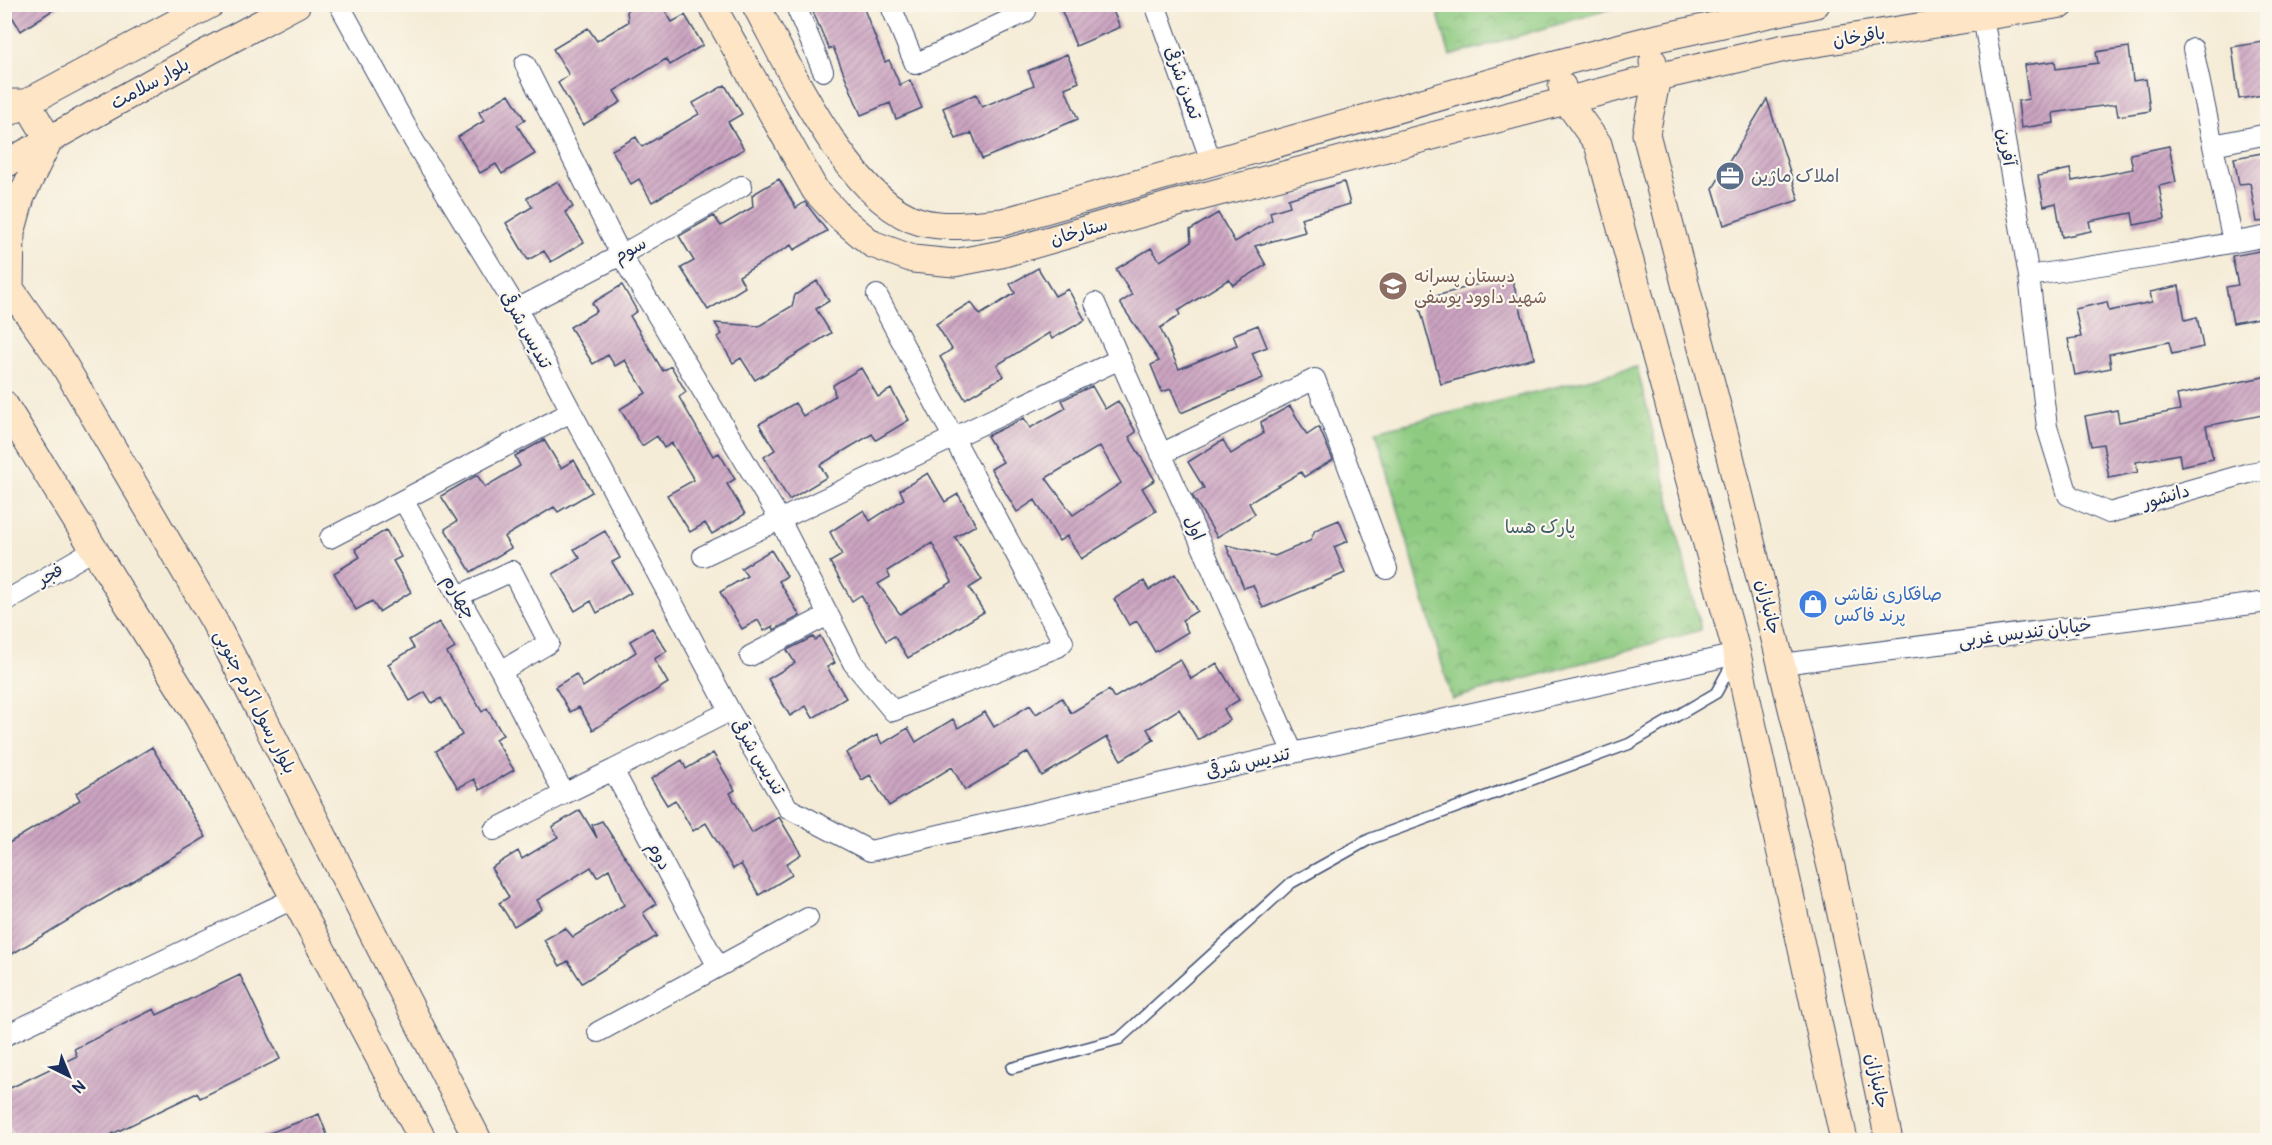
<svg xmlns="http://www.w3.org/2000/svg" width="2272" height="1145" viewBox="0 0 2272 1145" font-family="Pangolin,'Playpen Sans Arabic',sans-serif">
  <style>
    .park { fill: url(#park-crowns); stroke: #547d70; stroke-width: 1.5 }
    .building { fill: url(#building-hatch); fill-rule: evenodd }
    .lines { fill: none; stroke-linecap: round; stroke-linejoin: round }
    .lane-casing { stroke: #3c4b70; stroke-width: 13 }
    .street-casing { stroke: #3c4b70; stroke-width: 22 }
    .secondary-casing { stroke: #3c4b70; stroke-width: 29 }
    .lane { stroke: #fff; stroke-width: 10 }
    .street { stroke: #fff; stroke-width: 20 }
    .secondary { stroke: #fde5c5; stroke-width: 27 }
    .labels { text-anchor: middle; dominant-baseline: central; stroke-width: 4.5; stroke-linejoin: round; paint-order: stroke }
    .street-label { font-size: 18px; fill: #1b2f5e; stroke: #fbf7ec }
    .service-label { font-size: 18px; fill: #4e5e75; stroke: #fbf7ec; text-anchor: start }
    .education-label { font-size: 18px; fill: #785e54; stroke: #fbf7ec; text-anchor: start }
    .park-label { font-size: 18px; fill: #3e5e68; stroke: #fbf7ec }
    .shop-label { font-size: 18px; fill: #366cbe; stroke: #fbf7ec; text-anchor: start }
  </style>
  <defs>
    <pattern id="park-crowns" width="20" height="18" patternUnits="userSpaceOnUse" patternTransform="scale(1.5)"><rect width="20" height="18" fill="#8ecb81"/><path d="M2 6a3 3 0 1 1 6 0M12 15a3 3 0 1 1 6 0" fill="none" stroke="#73a56d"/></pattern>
    <pattern id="building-hatch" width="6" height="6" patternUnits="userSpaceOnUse" patternTransform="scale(1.5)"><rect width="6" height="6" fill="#cca4c1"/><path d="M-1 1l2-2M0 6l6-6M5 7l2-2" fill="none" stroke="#a586a0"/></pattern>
  </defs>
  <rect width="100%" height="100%" fill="#fbf7ec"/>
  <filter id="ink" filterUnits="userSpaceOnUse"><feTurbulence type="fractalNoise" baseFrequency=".0167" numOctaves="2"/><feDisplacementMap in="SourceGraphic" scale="12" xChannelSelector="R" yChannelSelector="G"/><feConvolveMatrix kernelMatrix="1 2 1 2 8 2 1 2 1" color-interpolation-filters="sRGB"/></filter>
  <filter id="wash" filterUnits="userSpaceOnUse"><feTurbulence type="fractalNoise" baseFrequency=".008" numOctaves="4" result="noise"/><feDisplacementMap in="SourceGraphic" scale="24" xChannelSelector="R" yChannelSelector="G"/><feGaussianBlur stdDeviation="1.35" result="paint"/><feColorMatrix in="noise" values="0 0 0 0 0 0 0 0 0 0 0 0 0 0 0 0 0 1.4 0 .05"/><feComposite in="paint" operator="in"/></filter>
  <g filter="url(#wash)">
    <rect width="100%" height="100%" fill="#f5ecd7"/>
    <!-- park -->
    <path class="park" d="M1435,4H1624V5L1450,56Z
      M1637,367L1701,630L1452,699L1376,431Z"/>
    <g id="blocks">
      <!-- building -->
      <path class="building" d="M4,4H62L21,31Z
        M636,4H661L672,22L685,15L703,45L670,65L666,59L614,91L621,102L583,125L558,83L569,75L553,49L588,28L597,41L628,22L627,10Z
        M831,4H862L885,62L889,60L900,85L910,80L922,108L896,119L890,103L861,115L833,47L829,49L813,12Z
        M1071,4H1110L1120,27L1076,46L1061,9Z
        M2263,42L2264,51L2268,50V94L2239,99L2232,47Z
        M2129,47L2133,81L2146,79L2150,111L2118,116L2116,104L2053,113L2054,123L2021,128L2018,101L2029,99L2024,65L2055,61L2056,69L2098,63L2096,52Z
        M1067,54L1079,82L1065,88L1078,119L982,159L972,133L956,139L943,108L976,94L982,107L1034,85L1028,71Z
        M725,85L742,114L728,122L744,149L652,202L639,179L631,184L612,150L636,137L642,147L699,114L693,103Z
        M509,94L525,120L517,125L535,154L502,174L496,164L480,173L458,137L484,121L479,112Z
        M1767,99L1799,200L1724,225L1713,188Z
        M2169,146L2176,182L2159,186L2165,219L2134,225L2132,213L2089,221L2091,231L2062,237L2056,203L2044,206L2038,176L2070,169L2072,181L2133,169L2130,154Z
        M2268,152V221L2257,222L2250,183L2239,184L2234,158Z
        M779,179L796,208L805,202L827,231L794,250L791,245L739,276L745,287L708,310L681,268L694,261L679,236L714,216L721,226L753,207L752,195Z
        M558,181L573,207L565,212L584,242L551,262L544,251L528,260L506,223L532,207L527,198Z
        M1344,182L1350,204L1301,218L1305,232L1255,246L1266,265L1233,285L1229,279L1178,311L1180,315L1160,328L1179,369L1237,345L1233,335L1258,325L1267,347L1252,353L1263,378L1181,413L1171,389L1162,392L1151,365L1159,361L1120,303L1132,295L1116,269L1151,248L1160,261L1191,242L1190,230L1218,213L1235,242L1272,220L1270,212L1290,206L1288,199Z
        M2264,250L2268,265V316L2233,323L2226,287L2238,285L2232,256Z
        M1038,268L1055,296L1068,289L1085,320L1052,339L1049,333L997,365L1004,376L965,399L940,357L952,349L936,324L971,302L980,315L1015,293L1010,284Z
        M1511,275L1534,358L1441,384L1418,301Z
        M817,281L829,301L816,309L831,333L755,380L741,358L733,363L718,337L722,334L715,323L759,326L792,306L795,295Z
        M622,285L637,311L630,316L663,371L671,366L686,392L679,397L713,456L719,453L735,479L727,484L745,514L712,534L705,523L690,532L667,495L694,480L672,443L664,448L657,436L642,446L620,409L646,393L625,360L615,366L608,355L593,364L570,327L597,311L592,303Z
        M2179,286L2185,320L2197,317L2203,347L2172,354L2169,342L2109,354L2111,368L2075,375L2068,339L2081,337L2075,309L2107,302L2109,311L2152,302L2150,292Z
        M861,368L878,397L891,389L909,420L876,440L872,434L820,465L827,477L789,500L764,457L775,450L759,424L795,403L803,416L835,396L833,385Z
        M2268,376V414L2206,426L2213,459L2181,466L2179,454L2136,462L2138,472L2109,478L2103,444L2091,446L2085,416L2117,410L2119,422L2180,410L2177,395Z
        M1092,386L1105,409L1118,401L1136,432L1129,437L1155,480L1142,488L1156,511L1081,559L1067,536L1059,541L1035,500L1017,512L991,469L1003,462L987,436L1024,418L1030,428L1066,408L1062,400ZM1100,446L1121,483L1073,515L1046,478Z
        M1290,406L1307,435L1319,427L1333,460L1304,477L1301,472L1249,503L1255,514L1217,537L1192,495L1204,488L1188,462L1223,440L1231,454L1263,434L1261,422Z
        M544,440L561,468L574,460L592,492L558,512L554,507L504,537L511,548L471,572L445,529L457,521L441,496L477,475L485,487L520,466L515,456Z
        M928,473L945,502L958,494L976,525L955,537L982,580L969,588L984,612L908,658L894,636L886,641L861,595L852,601L830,562L842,555L830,532L864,510L870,521L904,499L900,490ZM932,543L952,582L900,614L878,584L890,577L887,571Z
        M1339,520L1348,541L1334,547L1345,573L1263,608L1253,585L1244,588L1226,545L1275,556L1310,541L1315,530Z
        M386,530L401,557L393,561L411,592L379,612L372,601L356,610L334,573L360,557L355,549Z
        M605,531L620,558L612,562L631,593L597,613L591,601L575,611L553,574L580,558L574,549Z
        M771,550L787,576L779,581L800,616L774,630L773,626L764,631L758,620L742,629L720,592L747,576L741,568Z
        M1175,574L1197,611L1182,620L1188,632L1155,652L1137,621L1129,625L1114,599L1144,581L1149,590Z
        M439,622L455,648L447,653L482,712L487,708L503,735L495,739L514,770L480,790L474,779L458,788L436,751L462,735L441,698L432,703L425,692L410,701L388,664L414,648L409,640Z
        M652,628L667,651L654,659L668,683L593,730L579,707L570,712L555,687L576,674L583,687L636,652L630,641Z
        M820,636L835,663L827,667L846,698L813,718L806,706L790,716L768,679L795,663L787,650L813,637L815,640Z
        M1180,659L1191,679L1217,663L1239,700L1224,709L1230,720L1198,740L1179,709L1147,729L1154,740L1121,760L1107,737L1042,776L1028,752L965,790L952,767L889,806L870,775L862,780L846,753L877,735L882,744L908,728L916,742L953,719L958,728L985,712L994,727L1030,705L1036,714L1062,698L1071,713L1109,690L1114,698Z
        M152,747L206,837L4,959V846L80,800L76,793Z
        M713,753L735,790L730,793L752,833L779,817L801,854L786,864L792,875L759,895L741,864L733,869L706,823L693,831L675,800L667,805L651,779L682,760L686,769Z
        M580,810L597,838L592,825L602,821L656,904L643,913L657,936L582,983L568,961L560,966L544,940L565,928L573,937L624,905L609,869L597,877L591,867L537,900L542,909L514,926L499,903L509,897L491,868L518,851L522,859L558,837L552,827Z
        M240,975L280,1059L200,1098L197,1093L112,1134L116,1140H16L4,1117V1091L77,1056L74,1049L154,1009L157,1015Z
        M319,1114L329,1140H254V1139Z"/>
    </g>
  </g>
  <g filter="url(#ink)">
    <use href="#blocks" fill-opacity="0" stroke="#3c4b70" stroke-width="1.5"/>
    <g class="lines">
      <!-- lane casing -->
      <g class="lane-casing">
        <path id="lane" d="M1012,1068L1119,1039L1291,883L1370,839L1629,744L1716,693L1733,662"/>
      </g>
      <!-- street casing -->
      <g class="street-casing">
        <path id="street" d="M339,4L414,141L517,309L730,711L788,808L870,851L1293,753L1737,654
          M795,4L823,71
          M890,4L915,64L1024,13L1026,11L1024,4
          M1155,4L1211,161
          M1983,17L2029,276L2047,427L2068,495L2109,513L2249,473L2268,470
          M2193,49L2233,242
          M525,64L621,255L779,518L853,663L893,711L1058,647L1063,642L877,295
          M2213,145L2268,134
          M2029,276L2171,254L2268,236
          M1095,303L1293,753
          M517,309L621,255L742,186
          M1161,454L1315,379L1387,569
          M330,538L403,500
          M703,556L1120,359
          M458,596L512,571L549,643L501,671
          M4,602L95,549
          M750,656L828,615
          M1782,664L2268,602
          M730,711L613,770L718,967L808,918
          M564,794L613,770
          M494,830L564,794L501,671L403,500L571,412
          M598,1032L718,967
          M4,1036L295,898"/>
      </g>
      <!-- secondary casing -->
      <g class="secondary-casing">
        <path id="secondary" d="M711,4L815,190L841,218L872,244L913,259L954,263L1001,254L1181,202L1657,77L1785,48L2062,4
          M755,4C789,66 850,203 921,222C948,229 975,224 1003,222L1555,64L1648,40L1816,4
          M1653,62L1657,77L1646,134L1727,444L1831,867L1889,1140
          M1562,86L1566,100L1598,144L1737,654L1844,1140
          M4,115L211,4
          M4,165L170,72L297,4
          M4,280L64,365L214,621L478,1140
          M4,286L10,288L11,233L21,197L49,140L27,103H9
          M4,404L198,717L423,1140"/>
      </g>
      <!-- lane -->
      <use href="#lane" class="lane"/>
      <!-- street -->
      <use href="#street" class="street"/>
      <!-- secondary -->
      <use href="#secondary" class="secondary"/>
    </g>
  </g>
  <!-- icons -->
  <defs>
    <g id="office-disc" transform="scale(1.5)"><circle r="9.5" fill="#5c6f8a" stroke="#fbf7ec"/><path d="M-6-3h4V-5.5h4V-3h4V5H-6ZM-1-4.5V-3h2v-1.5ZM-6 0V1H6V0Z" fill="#fff"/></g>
    <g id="school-disc" transform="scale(1.5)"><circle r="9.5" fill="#8d6e63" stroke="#fbf7ec"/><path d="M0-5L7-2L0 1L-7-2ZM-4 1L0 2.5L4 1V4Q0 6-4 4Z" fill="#fff"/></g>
    <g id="shop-disc" transform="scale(1.5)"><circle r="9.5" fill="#3f7fe0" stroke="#fbf7ec"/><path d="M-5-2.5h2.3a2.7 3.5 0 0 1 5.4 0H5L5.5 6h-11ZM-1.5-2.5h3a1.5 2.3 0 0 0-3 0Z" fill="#fff"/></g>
  </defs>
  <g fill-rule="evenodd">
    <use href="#office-disc" x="1730" y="176"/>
    <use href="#school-disc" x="1393" y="286"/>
    <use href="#shop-disc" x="1813" y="604"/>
  </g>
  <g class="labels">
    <!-- street labels -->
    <g class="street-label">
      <text transform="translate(1859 37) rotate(-9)">باقرخان</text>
      <text transform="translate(1183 83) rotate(70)">تمدن شزقی</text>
      <text transform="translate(150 84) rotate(-29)">بلوار سلامت</text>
      <text transform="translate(2006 147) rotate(80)">آفرین</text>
      <text transform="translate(1079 232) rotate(-16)">ستارخان</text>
      <text transform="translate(630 250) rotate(-29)">سوم</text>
      <text transform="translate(526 330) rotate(61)">تندیس شرقی</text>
      <text transform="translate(2166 497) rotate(-16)">دانشور</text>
      <text transform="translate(1194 528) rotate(66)">اول</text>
      <text transform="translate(50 575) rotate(-30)">فجر</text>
      <text transform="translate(459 597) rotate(60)">چهارم</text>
      <text transform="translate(1768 607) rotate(76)">جانبازان</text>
      <text transform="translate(2025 633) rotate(-7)">خیابان تندیس غربی</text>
      <text transform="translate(255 702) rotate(63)">بلوار رسول اکرم جنوبی</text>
      <text transform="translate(758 757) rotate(59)">تندیس شرقی</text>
      <text transform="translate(1248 763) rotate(-13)">تندیس شرقی</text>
      <text transform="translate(659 856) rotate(62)">دوم</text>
      <text transform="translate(1877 1081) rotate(78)">جانبازان</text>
    </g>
    <!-- service labels -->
    <g class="service-label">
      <text x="1751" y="176">املاک ماژین</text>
    </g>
    <!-- education labels -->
    <g class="education-label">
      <text x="1414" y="276">دبستان پسرانه<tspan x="1414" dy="21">شهید داوود یوسفی</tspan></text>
    </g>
    <!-- park labels -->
    <g class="park-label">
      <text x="1540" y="527">پارک هسا</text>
    </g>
    <!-- shop labels -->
    <g class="shop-label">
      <text x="1834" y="594">صافکاری نقاشی<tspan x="1834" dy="21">پرند فاکس</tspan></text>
    </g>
  </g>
  <!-- margin -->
  <rect width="2272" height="1145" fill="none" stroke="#fbf7ec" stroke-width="24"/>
  <!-- north arrow -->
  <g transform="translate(69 1076) rotate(137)" stroke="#fbf7ec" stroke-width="4.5" paint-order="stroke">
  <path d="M0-4.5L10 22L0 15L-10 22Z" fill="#1b2f5e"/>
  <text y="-9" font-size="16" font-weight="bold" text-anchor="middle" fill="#1b2f5e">N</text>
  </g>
</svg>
